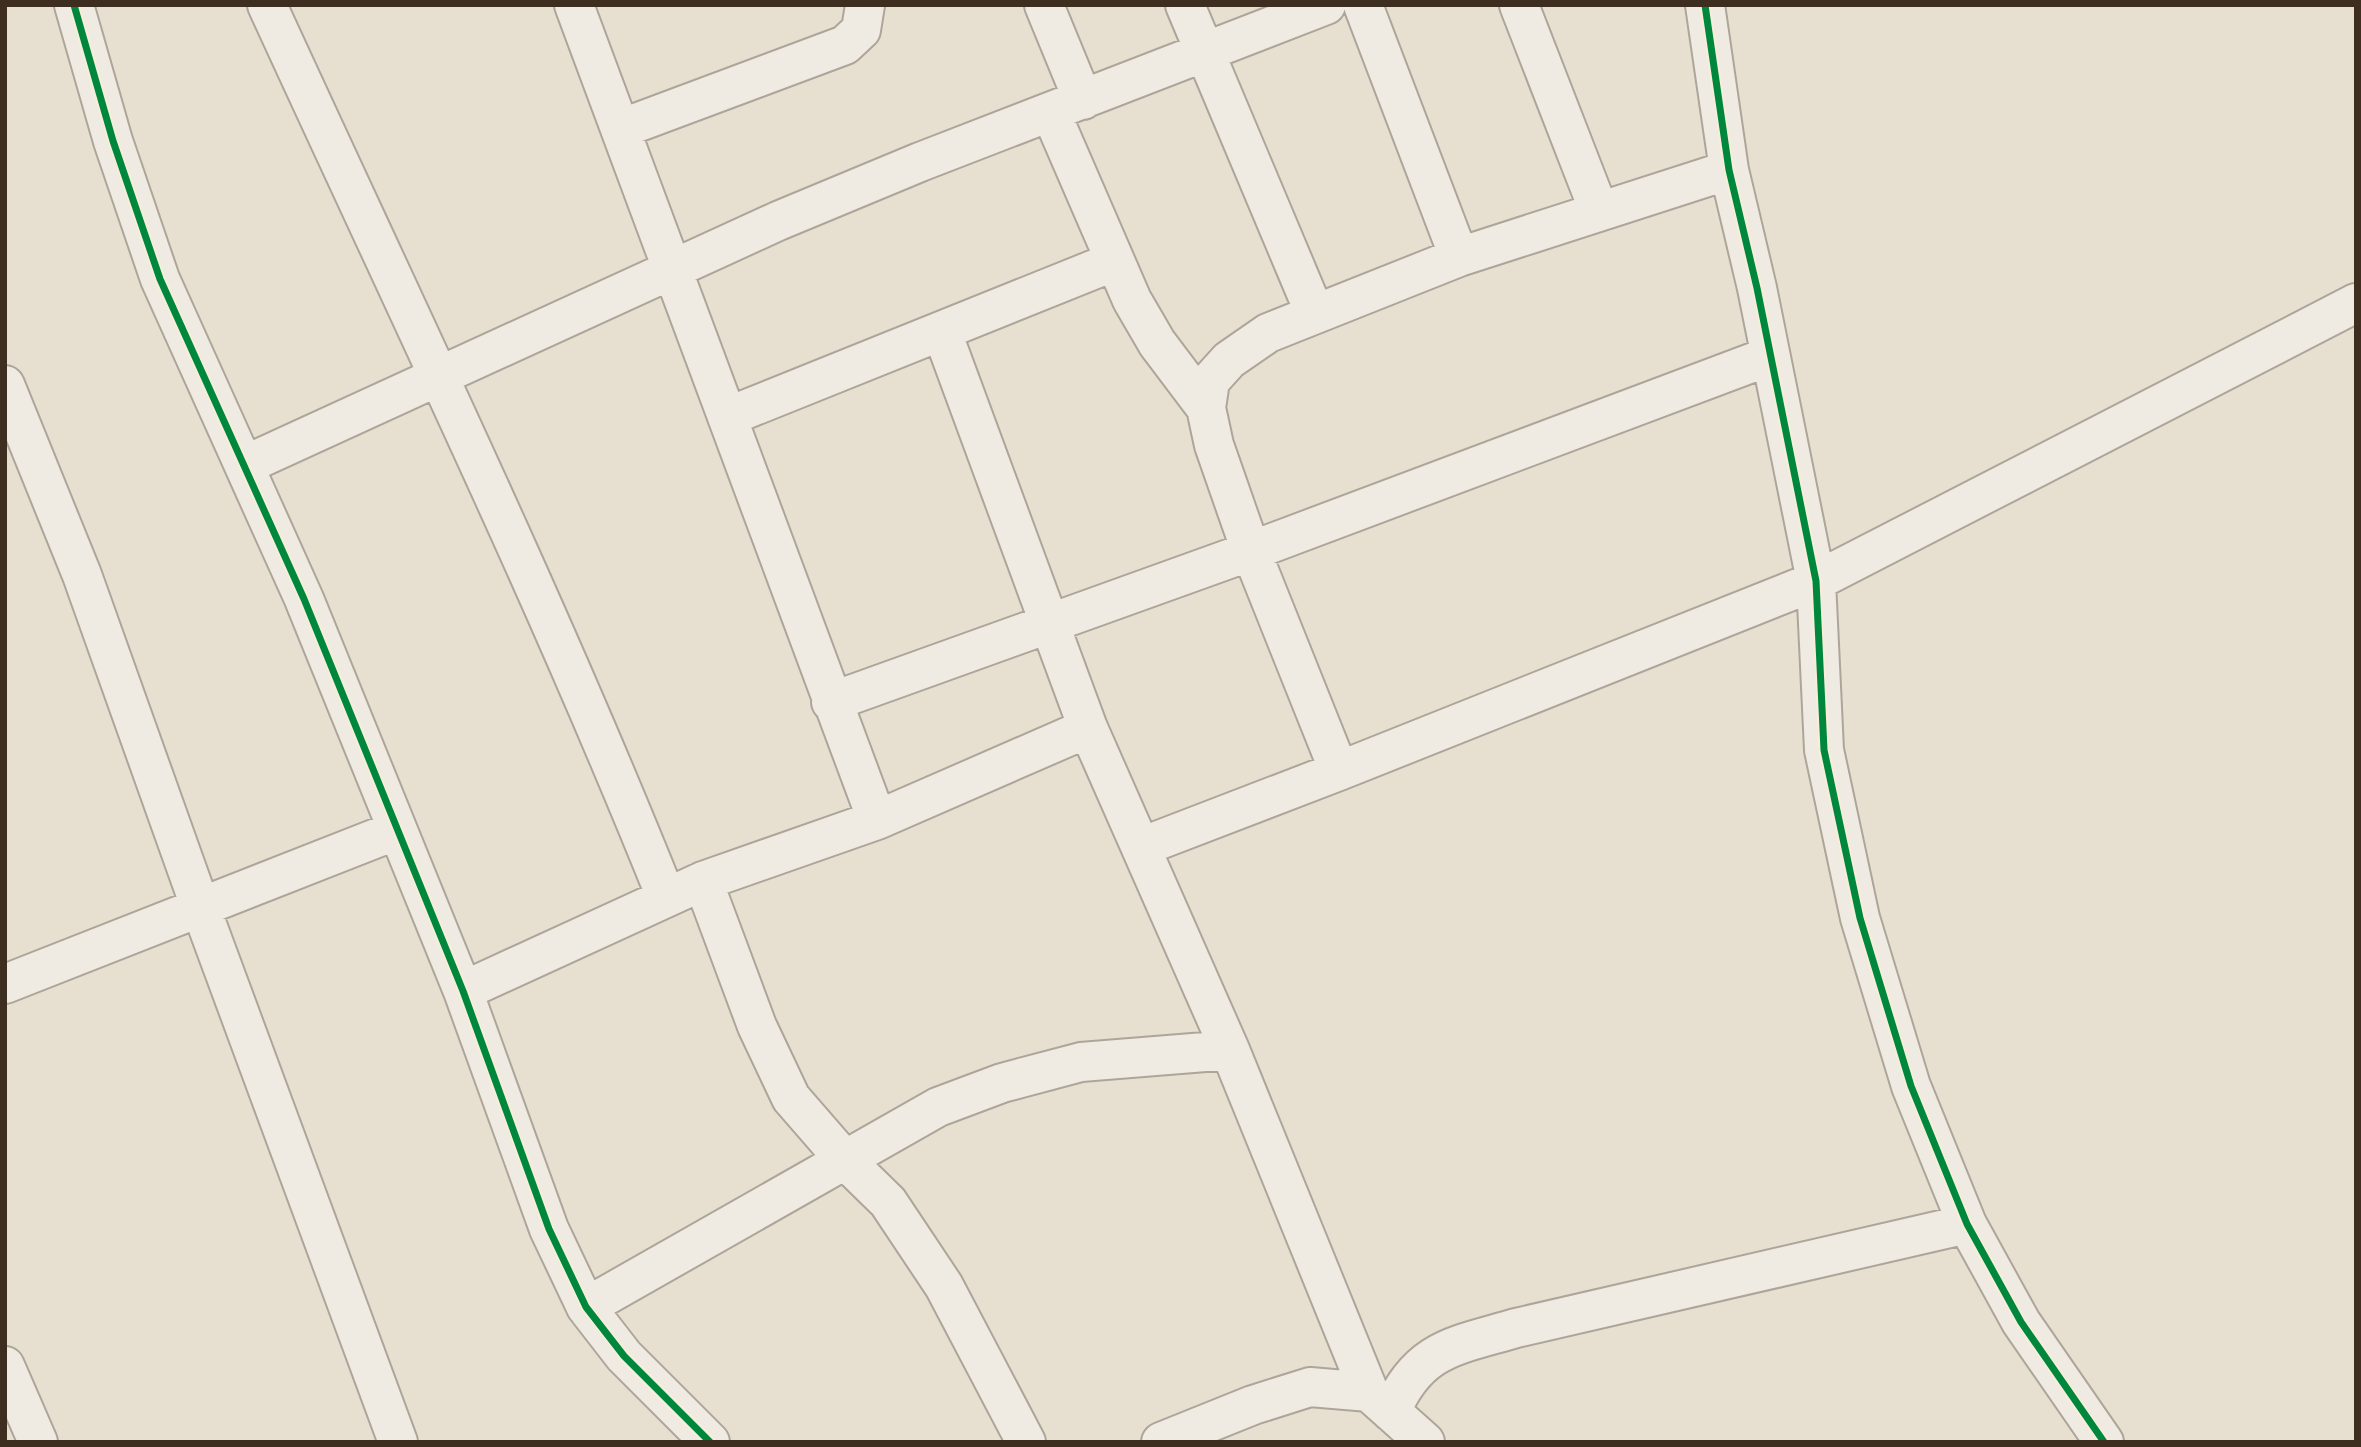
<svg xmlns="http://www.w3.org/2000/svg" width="2361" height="1447" viewBox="0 0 2361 1447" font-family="'Playfair Display',serif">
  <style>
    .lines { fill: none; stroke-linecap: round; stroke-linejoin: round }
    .minor-casing { stroke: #ada599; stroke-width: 42 }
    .minor { stroke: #efebe3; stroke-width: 38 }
    .cycleway-casing { stroke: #f7eed8; stroke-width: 11 }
    .cycleway { stroke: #00873e; stroke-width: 7 }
  </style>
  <rect width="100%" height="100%" fill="#e7e0d1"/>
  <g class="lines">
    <!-- minor casing -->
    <g class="minor-casing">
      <path id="minor" d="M74,5L113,141L160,279L304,599L463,991L549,1229L586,1307L624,1356L710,1442
        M267,5C403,302 545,595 666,897
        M574,5L877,820
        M1044,5L1083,100
        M1185,5L1315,314
        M1363,5L1459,257
        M1519,5L1599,211
        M1705,5L1729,170L1757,288L1816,581L1824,750L1860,918L1911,1086L1967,1224L2021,1322L2104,1442
        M1051,113L1132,300L1157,343L1206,408
        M620,129L845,45L861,30L865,5
        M942,332L1088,728L1230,1050L1369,1392
        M5,385L82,575L200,906L398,1442
        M727,417L1115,261
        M245,465L778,221L920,162L1326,5
        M831,702L1251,551L1770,356
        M1339,771L1251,551L1214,445L1206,408L1210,381L1229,360L1268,333L1459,257L1729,170
        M1141,847L1339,771L1816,581L2356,303
        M703,881L757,1026L791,1098L844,1159L888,1202L944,1286L1026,1442
        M5,984L397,830
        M463,991L703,881L877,820L1088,728
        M586,1307L938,1107L1002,1083L1081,1062L1230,1050
        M5,1366L38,1442
        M1391,1412C1418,1348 1455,1346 1516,1328L1967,1224
        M1161,1442L1253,1405L1310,1387L1369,1392L1425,1442"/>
    </g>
    <!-- minor -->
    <use href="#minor" class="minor"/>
    <!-- cycleway casing -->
    <g class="cycleway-casing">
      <path id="cycleway" d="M74,5L113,141L160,279L304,599L463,991L549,1229L586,1307L624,1356L710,1442
        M1705,5L1729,170L1757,288L1816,581L1824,750L1860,918L1911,1086L1967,1224L2021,1322L2104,1442"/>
    </g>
    <!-- cycleway -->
    <use href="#cycleway" class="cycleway"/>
  </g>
  <!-- border -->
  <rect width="2361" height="1447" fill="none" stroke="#3d2e20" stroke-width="14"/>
</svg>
